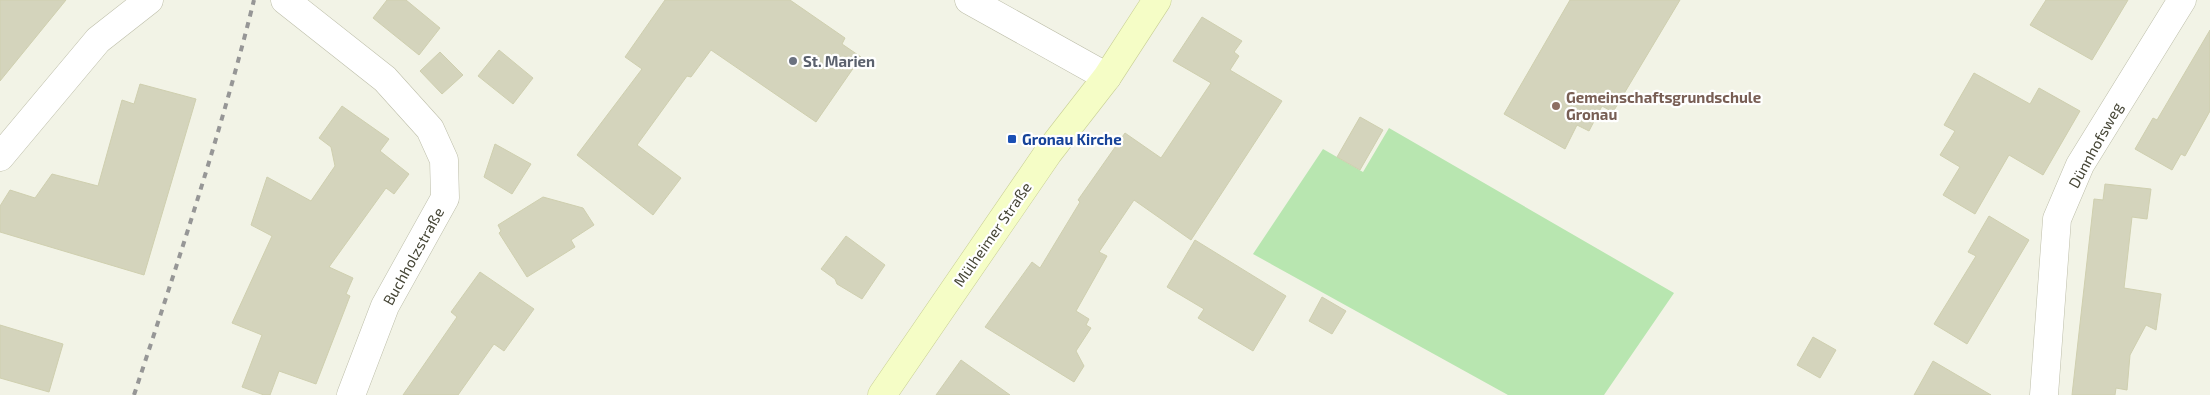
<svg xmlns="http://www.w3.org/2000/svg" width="2210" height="395" viewBox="0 0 2210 395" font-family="'Exo 2',sans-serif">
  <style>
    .green { fill: #b8e6b0 }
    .building { fill: #d4d4bc; stroke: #cfcfaf }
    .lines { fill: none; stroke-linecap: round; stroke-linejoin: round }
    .minor-casing { stroke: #bdbea9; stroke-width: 29 }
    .tertiary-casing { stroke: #bdbea9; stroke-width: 29 }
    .secondary-casing { stroke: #c8cf94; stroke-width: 29 }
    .minor { stroke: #fff; stroke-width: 28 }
    .tertiary { stroke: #fff; stroke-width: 28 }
    .secondary { stroke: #f5fdc6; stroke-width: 28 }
    .rail { stroke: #969696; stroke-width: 4; stroke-dasharray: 6 6; stroke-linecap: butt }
    .worship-dot { fill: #6b7280; stroke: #fff; stroke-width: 2 }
    .education-dot { fill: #8d6e63; stroke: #fff; stroke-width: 2 }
    .transit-dot { fill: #1a4fb4; stroke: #fff; stroke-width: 2 }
    .labels { text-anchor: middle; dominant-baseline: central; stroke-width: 4.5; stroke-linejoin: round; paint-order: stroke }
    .worship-label { font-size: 15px; font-weight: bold; fill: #5b616d; stroke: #fff; text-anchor: start }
    .education-label { font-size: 15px; font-weight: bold; fill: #785e54; stroke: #fff; text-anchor: start }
    .transit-label { font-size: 15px; font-weight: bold; fill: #164399; stroke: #fff; text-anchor: start }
    .street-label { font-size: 15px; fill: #464636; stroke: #fff }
  </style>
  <rect width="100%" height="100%" fill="#f2f3e6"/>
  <!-- green -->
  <path class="green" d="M1389,128L1674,293L1604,395H1508L1253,254L1323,149L1363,172Z"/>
  <!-- building -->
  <path class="building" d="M0,0H66L0,81Z
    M387,0H406L440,28L419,55L373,18Z
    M665,0H790L845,38L842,44L861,57L816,122L711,50L691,77L687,76L637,145L681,178L653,215L577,155L642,69L625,57Z
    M1570,0H1680L1613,112L1602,106L1589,131L1577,125L1565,149L1504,114Z
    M2046,0H2128L2092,60L2030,25Z
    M1202,17L1242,41L1234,52L1239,56L1230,70L1282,101L1191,240L1134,200L1099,252L1107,256L1076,311L1089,319L1086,325L1091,328L1076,351L1084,366L1074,382L985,327L1032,262L1040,268L1080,202L1078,200L1125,133L1161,158L1211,83L1173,61Z
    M2210,30V111L2185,156L2181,154L2172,170L2135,149L2153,118L2157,120Z
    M499,50L533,78L513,104L478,76Z
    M440,52L463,75L442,94L420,71Z
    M1974,73L2030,104L2039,88L2080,111L2043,175L2009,155L1975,214L1943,195L1960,167L1940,155L1955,131L1944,125Z
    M140,84L196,99L144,275L0,232V206L10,190L35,198L52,174L98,186L122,100L134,104Z
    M342,106L389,139L380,151L409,174L394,194L386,188L329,267L353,278L346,294L350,296L316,384L279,371L270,395H264L242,387L262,335L232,323L272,236L251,225L267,177L311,201L335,166L331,147L319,138Z
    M1360,117L1383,130L1360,170L1337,157Z
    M495,144L531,164L512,194L484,177Z
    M2105,184L2151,189L2147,219L2132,217L2124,288L2161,294L2156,330L2146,325L2130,355L2127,390L2116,388L2115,395H2072L2094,199L2103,200Z
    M543,197L583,208L594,225L571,240L575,247L527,277L499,233L501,231L498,225Z
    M1989,216L2029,240L1967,344L1934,324L1976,256L1968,252Z
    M846,236L885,265L862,299L837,284L835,279L821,269Z
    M1195,240L1286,296L1253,351L1198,318L1204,309L1167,287Z
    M480,272L534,309L504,351L494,344L458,395H403L457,317L451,312Z
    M1322,297L1346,311L1332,334L1309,321Z
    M0,325L63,344L49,392L0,378Z
    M1813,337L1836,350L1820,378L1797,365Z
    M961,360L1010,395H936Z
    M1933,361L1991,395H1914Z"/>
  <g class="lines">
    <!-- minor casing -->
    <g class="minor-casing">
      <path id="minor" d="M969,0L1107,77
        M2044,395L2057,219L2080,165L2182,0"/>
    </g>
    <!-- tertiary casing -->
    <g class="tertiary-casing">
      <path id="tertiary" d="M285,0L385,79L430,129L444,160L445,198L385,306L351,395
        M0,157L98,40L149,0"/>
    </g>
    <!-- secondary casing -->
    <g class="secondary-casing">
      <path id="secondary" d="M882,395L1048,153L1107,77L1157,0"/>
    </g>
    <!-- minor -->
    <use href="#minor" class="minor"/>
    <!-- tertiary -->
    <use href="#tertiary" class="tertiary"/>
    <!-- secondary -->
    <use href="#secondary" class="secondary"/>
    <!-- rail -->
    <path class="rail" d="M134,395C177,265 221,133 254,0"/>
  </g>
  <!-- markers -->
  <circle class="worship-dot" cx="793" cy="61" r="5"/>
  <circle class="education-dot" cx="1556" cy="106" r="5"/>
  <rect class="transit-dot" x="1007" y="134" width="10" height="10" rx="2.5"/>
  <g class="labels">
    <!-- worship labels -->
    <g class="worship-label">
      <text x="803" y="61">St. Marien</text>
    </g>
    <!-- education labels -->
    <g class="education-label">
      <text x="1566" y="97">Gemeinschaftsgrundschule<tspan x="1566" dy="17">Gronau</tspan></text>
    </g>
    <!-- transit labels -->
    <g class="transit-label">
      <text x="1022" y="139">Gronau Kirche</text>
    </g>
    <!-- street labels -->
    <g class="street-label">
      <text transform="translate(2095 145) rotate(-61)">Dünnhofsweg</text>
      <text transform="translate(992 234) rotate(-55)">Mülheimer Straße</text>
      <text transform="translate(413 256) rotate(-61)">Buchholzstraße</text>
    </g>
  </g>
</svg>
